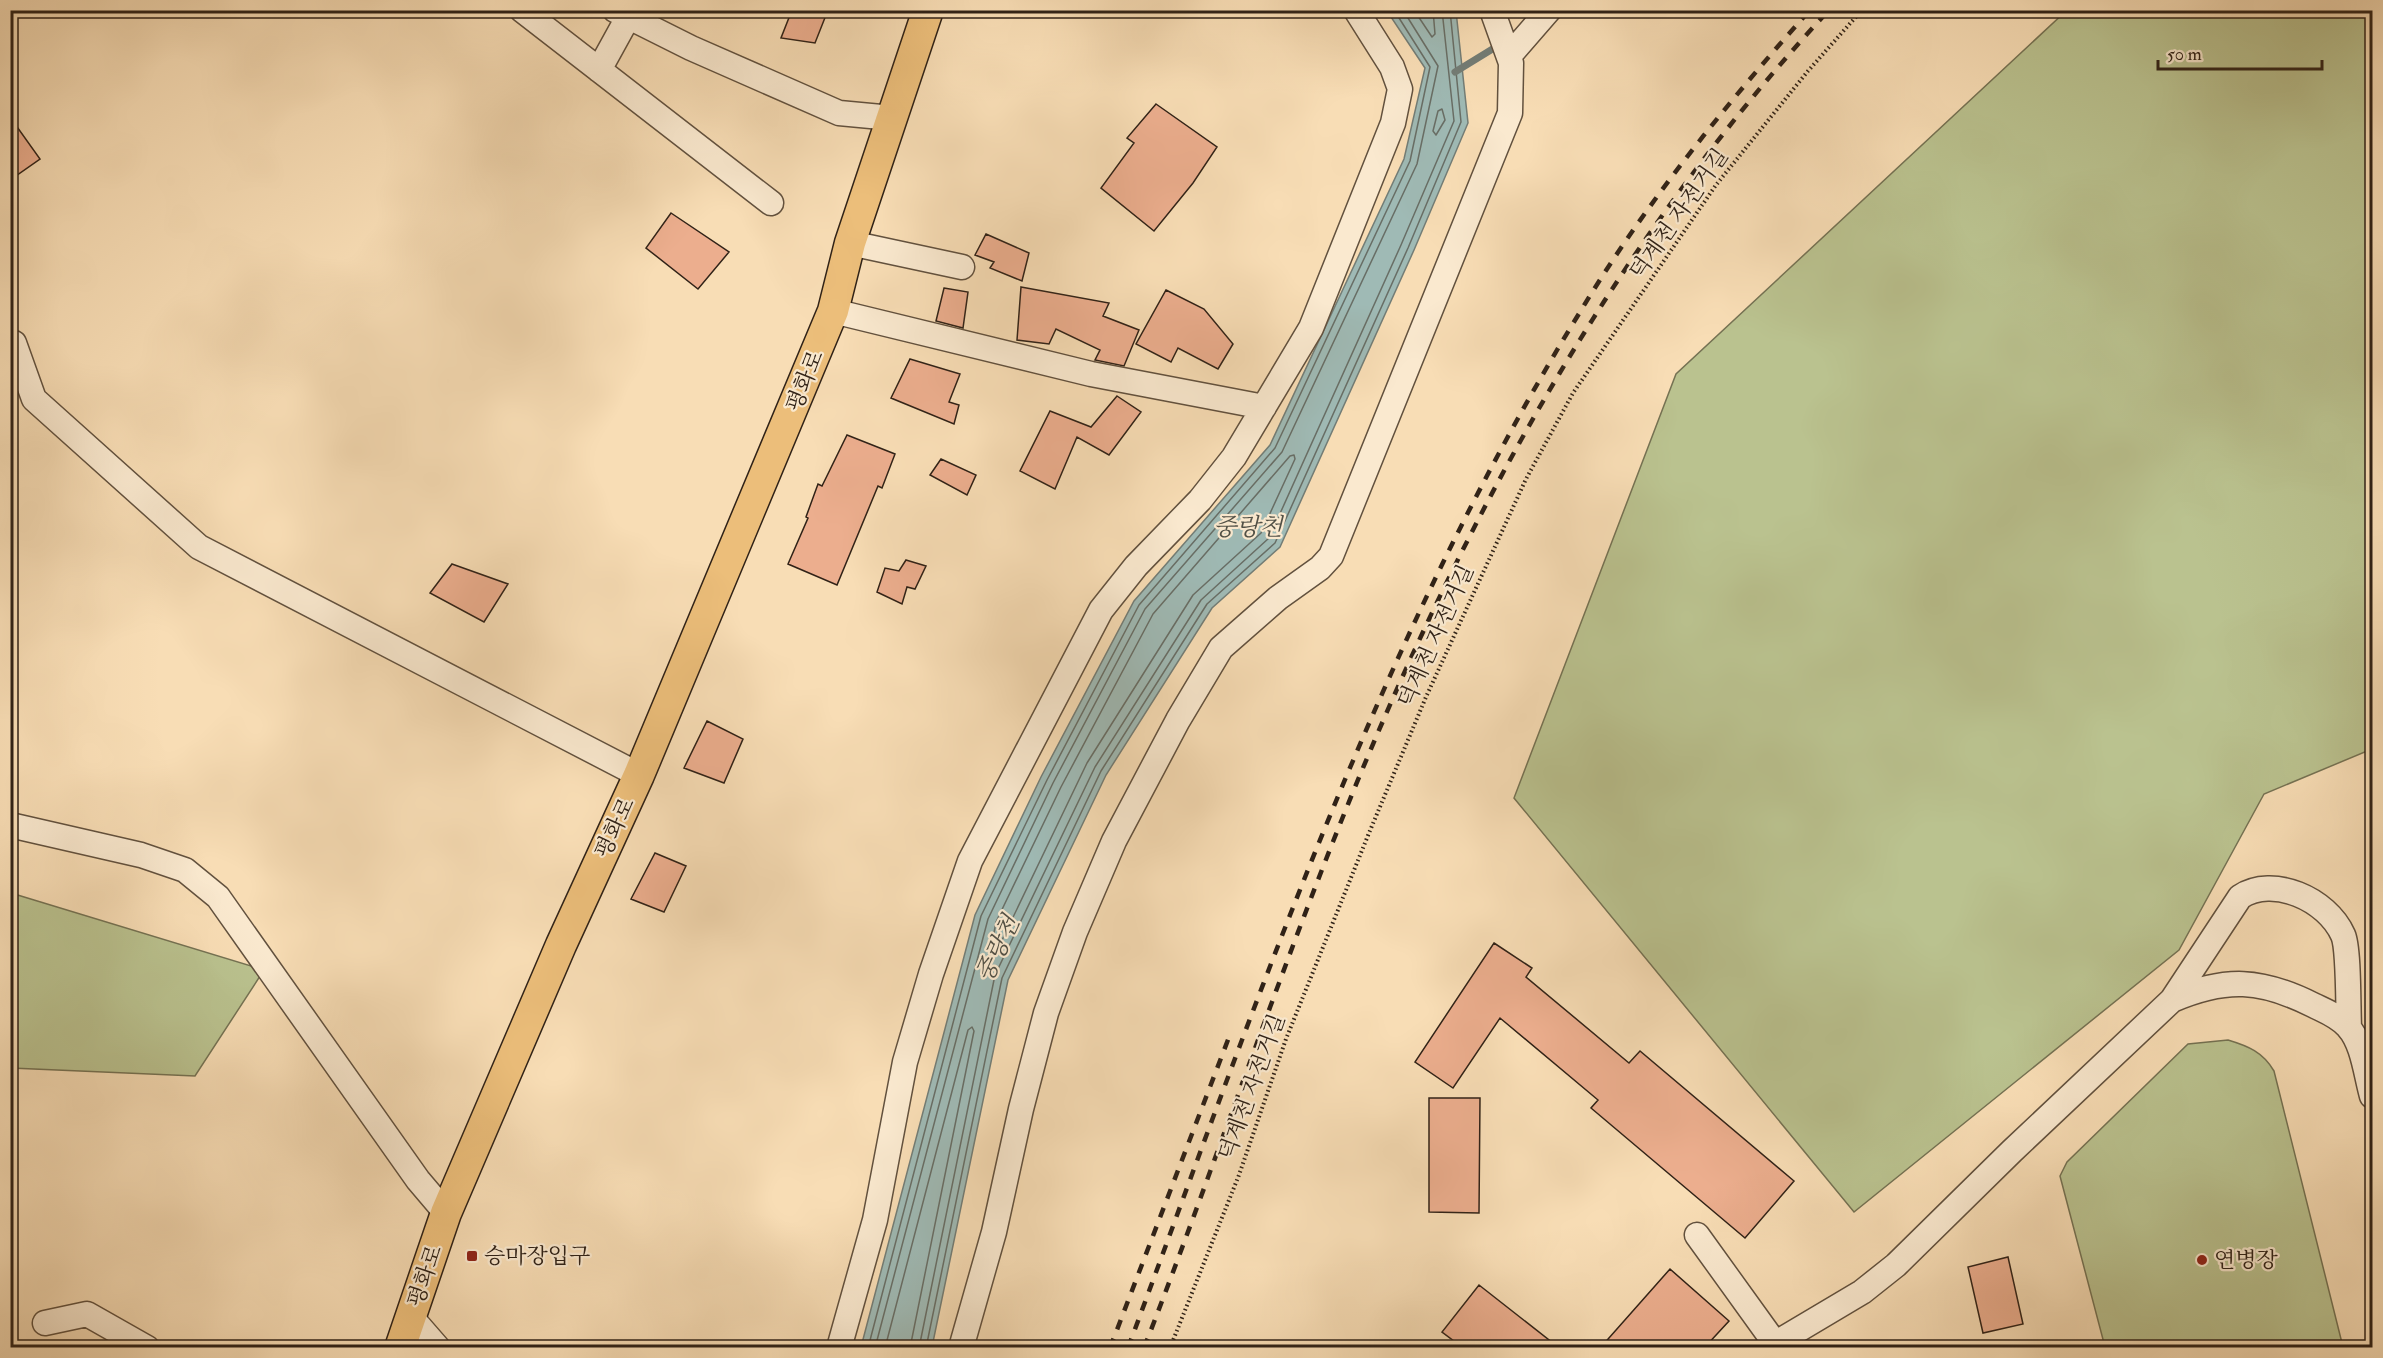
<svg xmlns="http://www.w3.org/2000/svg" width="2383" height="1358" viewBox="0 0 2383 1358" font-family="'IM FELL Double Pica','Noto Serif KR',serif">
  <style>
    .green { fill: #bac28f; stroke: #757253; stroke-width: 1.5 }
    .water { fill: #9fbab5; stroke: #737d76; stroke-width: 1.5 }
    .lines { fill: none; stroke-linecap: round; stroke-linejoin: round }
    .shore { stroke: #686e66; stroke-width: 1.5 }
    .stream { stroke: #737d76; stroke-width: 7 }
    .building { fill: #ecae8e; stroke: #302217; stroke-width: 1.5 }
    .minor-casing { stroke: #62513e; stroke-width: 27 }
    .major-casing { stroke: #302217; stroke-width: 33 }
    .path { stroke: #302217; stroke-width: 4; stroke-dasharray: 1.5 3; stroke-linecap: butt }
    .minor { stroke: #fae9cf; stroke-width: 24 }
    .major { stroke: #ecbe7a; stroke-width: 30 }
    .rail { stroke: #302217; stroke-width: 4.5; stroke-dasharray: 10 10; stroke-linecap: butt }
    .poi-dot { fill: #8f2418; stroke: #fae9cf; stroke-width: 2 }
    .labels { text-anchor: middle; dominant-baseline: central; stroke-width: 4.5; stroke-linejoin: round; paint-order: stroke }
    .street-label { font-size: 22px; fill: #302217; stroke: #fae9cf }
    .poi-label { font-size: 22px; fill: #302217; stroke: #fae9cf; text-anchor: start }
    .water-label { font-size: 24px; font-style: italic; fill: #515046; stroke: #fae9cf }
  </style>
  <rect width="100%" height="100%" fill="#f8ddb5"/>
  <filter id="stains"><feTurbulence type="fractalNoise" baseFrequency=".00333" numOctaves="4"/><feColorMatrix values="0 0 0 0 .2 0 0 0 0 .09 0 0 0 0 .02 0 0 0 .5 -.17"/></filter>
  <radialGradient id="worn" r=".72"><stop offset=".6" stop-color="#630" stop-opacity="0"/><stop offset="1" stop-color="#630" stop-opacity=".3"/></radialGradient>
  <!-- green -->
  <path class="green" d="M2066,11H2372V749L2264,794L2179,950L1854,1212L1514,798L1676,374Z
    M11,893L264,970L195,1076L11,1068Z
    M2228,1040C2248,1046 2263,1052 2274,1071L2343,1347H2105L2060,1176L2067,1162L2188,1044Z"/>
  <!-- water -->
  <path class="water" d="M1387,11H1456L1468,123L1414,250L1280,547L1212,608L1106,775L1008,980L932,1347H861L975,915L1041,777L1134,601L1270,445L1404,159L1425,68Z"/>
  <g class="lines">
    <!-- shore -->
    <path class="shore" d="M1414,10L1432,37L1435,34L1433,10
      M1442,109L1445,120L1436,135L1433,131L1438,111Z
      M1294,455L1295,459L1261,533L1193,595L1087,763L993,959L989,960L996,922L1061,787L1153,614L1290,456Z
      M868,1348L981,916L1047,780L1139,605L1275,448L1410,161L1430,67L1394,10
      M875,1348L988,919L1053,783L1145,609L1282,452L1417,164L1438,66L1403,10
      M885,1348L968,1030L972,1027L974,1031L910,1348
      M919,1348L995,975L1095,767L1201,600L1269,538L1401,245L1454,121L1442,10
      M926,1348L1002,978L1101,771L1207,604L1275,543L1408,248L1461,122L1450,10"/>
    <!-- stream -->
    <path class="stream" d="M1455,72L1499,45"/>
  </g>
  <!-- building -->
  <path class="building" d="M792,10H828L815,43L781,38Z
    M1156,104L1217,147L1193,183L1154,231L1101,188L1134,143L1127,138Z
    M10,117L40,159L10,180Z
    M671,213L729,252L698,289L646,248Z
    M986,234L1029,253L1022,281L990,268L994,262L975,255Z
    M1021,287L1109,303L1103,316L1139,330L1124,366L1095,360L1100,350L1056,329L1049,344L1017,340Z
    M944,288L968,292L963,328L936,321Z
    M1166,290L1204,309L1233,344L1218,369L1178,348L1171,362L1136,344Z
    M910,359L960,374L949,402L959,405L954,424L891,398Z
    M1117,396L1141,412L1109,455L1077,437L1055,489L1020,471L1050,411L1091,427Z
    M847,435L895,454L882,488L878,486L837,585L788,564L808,518L806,517L818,484L822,486Z
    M941,459L976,475L967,495L930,475Z
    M906,560L926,566L915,589L907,587L902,604L877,592L885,568L899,571Z
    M452,564L508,584L484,622L430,593Z
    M707,721L743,739L724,783L684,768Z
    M655,853L686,866L664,912L631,899Z
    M1494,943L1532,968L1526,977L1629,1063L1640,1051L1794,1181L1745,1238L1591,1108L1598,1100L1500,1018L1453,1088L1415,1062Z
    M1429,1098H1480L1479,1213L1429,1212Z
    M2008,1257L2023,1324L1983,1333L1968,1267Z
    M1670,1269L1729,1321L1705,1347H1601Z
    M1479,1285L1558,1347H1462L1442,1332Z"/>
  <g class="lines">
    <!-- minor casing -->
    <g class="minor-casing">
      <path id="minor" d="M522,10L771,203
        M615,10L691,48L839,113L892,118
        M1509,56L1549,10
        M599,70L632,10
        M850,243L962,267
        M833,311L1091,374L1264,407
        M14,343L34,399L199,547L639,775
        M10,825L141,855L185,870L218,897L418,1180L446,1213
        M2172,1000L2240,897C2273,875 2327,899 2343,935C2349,948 2348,1009 2349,1027
        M1697,1235L1777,1346
        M411,1317L438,1348
        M45,1323L87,1314L147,1348
        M839,1348L875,1220L905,1062L931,974L970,861L1101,610L1136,566L1200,500L1234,457L1311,328L1393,123L1400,89L1392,67L1356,10
        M961,1348L994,1232L1021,1109L1046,1013L1075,932L1114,841L1178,720L1221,648L1278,598L1320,568L1331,556L1510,113L1511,63L1492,10
        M1775,1348L1783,1339L1862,1292L1896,1265L2012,1151L2172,1000C2226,977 2261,979 2313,1005C2325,1011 2339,1016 2348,1027C2363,1043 2366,1075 2372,1096"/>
    </g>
    <!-- major casing -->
    <g class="major-casing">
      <path id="major" d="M400,1348L446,1213L561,945L639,775L833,311L850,243L928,10"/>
    </g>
    <!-- path -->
    <path class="path" d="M1170,1348L1239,1175L1286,1039L1369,833L1426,697L1526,479L1573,393L1716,185L1808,71L1862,10"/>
    <!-- minor -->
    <use href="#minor" class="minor"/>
    <!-- major -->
    <use href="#major" class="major"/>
    <!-- rail -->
    <path class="rail" d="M1110,1348L1231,1032
      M1128,1348C1259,995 1382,634 1580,312C1645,204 1726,104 1810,10
      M1144,1348C1216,1163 1278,975 1353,792C1469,509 1619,236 1829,10"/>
  </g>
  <!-- markers -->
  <g class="poi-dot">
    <rect x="466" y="1250" width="12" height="12" rx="3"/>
    <circle cx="2202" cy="1260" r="6"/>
  </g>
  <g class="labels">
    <!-- street labels -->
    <g class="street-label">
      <text transform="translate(1679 214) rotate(-55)">덕계천 자전거길</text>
      <text transform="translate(805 381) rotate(-68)">평화로</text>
      <text transform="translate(1436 636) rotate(-66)">덕계천 자전거길</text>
      <text transform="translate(615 828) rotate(-65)">평화로</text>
      <text transform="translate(1252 1087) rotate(-70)">덕계천 자전거길</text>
      <text transform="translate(425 1276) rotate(-71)">평화로</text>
    </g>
    <!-- poi labels -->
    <g class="poi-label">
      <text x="484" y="1256">승마장입구</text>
      <text x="2214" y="1260">연병장</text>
    </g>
    <!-- water labels -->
    <g class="water-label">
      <text x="1248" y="527">중랑천</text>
      <text transform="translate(998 949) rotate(-65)">중랑천</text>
    </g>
  </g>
  <!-- margin -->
  <rect width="2383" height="1358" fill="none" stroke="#f8ddb5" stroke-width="36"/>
  <rect x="12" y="12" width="2359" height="1334" fill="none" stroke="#302217" stroke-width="3"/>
  <rect x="18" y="18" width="2347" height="1322" fill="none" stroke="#302217" stroke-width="1.5"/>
  <!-- scale -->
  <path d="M2158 60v9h164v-9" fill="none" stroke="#302217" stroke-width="3"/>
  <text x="2167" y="60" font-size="18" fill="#302217" stroke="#fae9cf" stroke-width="4.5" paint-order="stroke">50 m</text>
  <rect width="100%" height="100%" filter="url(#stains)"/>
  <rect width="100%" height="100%" fill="url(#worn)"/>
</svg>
